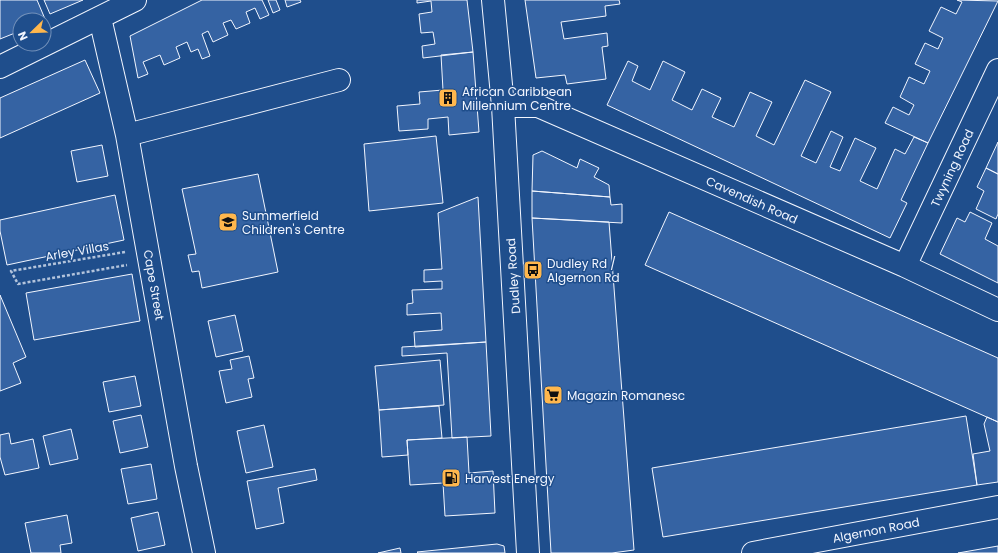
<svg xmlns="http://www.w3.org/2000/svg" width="998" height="553" viewBox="0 0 998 553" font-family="Poppins,sans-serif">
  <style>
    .building { fill: #3563a3; stroke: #f2f6ff }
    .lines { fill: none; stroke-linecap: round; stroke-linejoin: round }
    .minor-casing { stroke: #f2f6ff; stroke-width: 24 }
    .major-casing { stroke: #f2f6ff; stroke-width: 24 }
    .path { stroke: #b3c4dc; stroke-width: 2.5; stroke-dasharray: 3 2; stroke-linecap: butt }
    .minor { stroke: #1f4e8c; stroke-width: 22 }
    .major { stroke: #1f4e8c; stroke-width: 22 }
    .labels { text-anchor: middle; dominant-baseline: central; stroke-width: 3; stroke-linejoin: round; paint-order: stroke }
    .poi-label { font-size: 12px; fill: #f2f6ff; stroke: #1f4e8c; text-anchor: start }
    .street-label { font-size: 12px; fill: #f2f6ff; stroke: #1f4e8c }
  </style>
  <rect width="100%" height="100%" fill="#1f4e8c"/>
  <!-- building -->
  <path class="building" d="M0,0H37L45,19L20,20V31L0,39Z
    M44,0H83L50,14Z
    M202,0H262L269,15L260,19L255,8L246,12L250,23L236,29L231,20L223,23L228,35L213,42L208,31L202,34L210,56L202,59L198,49L191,52L187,42L176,47L180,58L164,65L160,55L143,62L148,74L138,78L130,36Z
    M268,0H276L280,10L273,13Z
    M285,0H300L301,2L287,7Z
    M417,0H467L473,52L423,58L422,46L435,44L433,32L421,33L419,14L432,12L431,1L417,3Z
    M525,0H619L620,4L605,6L606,16L561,22L564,39L607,33L608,46L602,47L606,79L567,84L565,75L536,78Z
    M957,0L998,1L928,143L885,123L893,107L909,115L914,105L900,97L909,77L924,84L930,71L915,64L925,43L938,49L943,38L929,31L941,7L956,14L962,2Z
    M473,52L479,132L449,135L448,117L428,119V129L399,131L397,106L420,104L419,92L443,90L441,55Z
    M85,60L100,93L0,138V98Z
    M628,61L638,66L632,81L650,90L663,61L685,72L672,100L692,110L702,89L721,98L712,117L734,127L750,92L772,102L756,136L774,145L805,80L831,92L801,156L816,163L831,131L843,137L830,167L840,171L855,138L876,148L860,181L877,189L895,149L905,154L914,137L928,143L901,200L907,203L890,238L607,105Z
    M436,136L443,203L369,211L364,144Z
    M998,142V174L986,168Z
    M102,145L108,176L77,182L71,151Z
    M542,151L577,168L580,159L599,168L594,177L609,185L610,197L532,191L533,155Z
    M986,168L998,174V214L996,219L976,209L984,191L977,187Z
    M258,174L278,272L202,288L199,271L192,272L188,255L196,254L182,189Z
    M532,191L610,197L611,205L622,204V223L532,218Z
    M115,195L124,240L7,265L0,231V220Z
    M478,197L486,342L415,347L414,332L442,330L441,313L407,315V304L413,303L412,290L442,289V281L424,282V270L442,269L438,213Z
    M669,212L998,358V422L645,265Z
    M970,212L992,223L985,239L998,246V283L940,254L957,218L965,222Z
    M532,218L609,222L634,550L612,553H551Z
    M132,274L140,321L34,340L26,293Z
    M0,295L26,357L13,363L21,383L0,391Z
    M235,315L243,351L216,357L208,321Z
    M486,342L491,436L452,438L447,353L402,356V347Z
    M249,356L254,378L248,379L252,397L226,403L219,371L232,369L230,360Z
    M440,360L444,405L379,410L375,366Z
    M135,376L141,406L109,412L103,382Z
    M439,406L442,438L407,440L408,455L382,457L379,410Z
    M141,415L148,447L120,453L113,421Z
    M966,416L977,485L663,537L652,468Z
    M987,417L998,422V482L977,485L973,454L990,451L984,424Z
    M264,425L273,467L246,473L237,431Z
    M71,429L78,459L50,465L43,436Z
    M9,433L11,444L33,439L39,468L5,475L0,457V435Z
    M467,437L469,473L493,471L495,513L445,516L443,483L410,485L407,440Z
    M151,464L157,499L128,504L121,469Z
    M315,469L317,480L278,488L284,523L256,529L247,481Z
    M158,512L165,545L138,551L131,518Z
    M67,515L72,543L60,545L61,553H31L25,523Z
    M497,544L504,546L505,553H418L417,552Z
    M998,546V553H958Z
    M400,548L401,553H378Z"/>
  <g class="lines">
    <!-- minor casing -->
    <g class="minor-casing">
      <path id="minor" d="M100,18L127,135L186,466L204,553
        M0,67L135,0
        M503,106H538L905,266L998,310
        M127,135L339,80
        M905,266L998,70
        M753,553L998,507"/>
    </g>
    <!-- major casing -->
    <g class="major-casing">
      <path id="major" d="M493,0L503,106L528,553"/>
    </g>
    <!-- path -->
    <path class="path" d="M125,252L11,271L18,284L127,265"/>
    <!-- minor -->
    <use href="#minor" class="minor"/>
    <!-- major -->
    <use href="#major" class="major"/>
  </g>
  <!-- icons -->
  <defs>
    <g id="building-square" transform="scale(1)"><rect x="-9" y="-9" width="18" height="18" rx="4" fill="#ffb74d" stroke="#1f4e8c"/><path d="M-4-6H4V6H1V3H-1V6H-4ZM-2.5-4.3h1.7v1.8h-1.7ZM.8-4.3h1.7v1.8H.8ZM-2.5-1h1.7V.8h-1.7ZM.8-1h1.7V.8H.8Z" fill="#111"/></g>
    <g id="school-square" transform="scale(1)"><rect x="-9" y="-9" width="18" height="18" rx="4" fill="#ffb74d" stroke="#1f4e8c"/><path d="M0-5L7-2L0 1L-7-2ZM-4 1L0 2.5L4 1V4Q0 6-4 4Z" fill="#111"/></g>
    <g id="bus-square" transform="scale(1)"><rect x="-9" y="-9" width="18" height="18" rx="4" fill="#ffb74d" stroke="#1f4e8c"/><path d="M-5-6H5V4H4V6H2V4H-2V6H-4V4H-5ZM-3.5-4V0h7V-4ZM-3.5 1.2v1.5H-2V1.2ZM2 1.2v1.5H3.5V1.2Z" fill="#111"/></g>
    <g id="supermarket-square" transform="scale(1)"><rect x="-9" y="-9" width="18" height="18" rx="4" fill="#ffb74d" stroke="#1f4e8c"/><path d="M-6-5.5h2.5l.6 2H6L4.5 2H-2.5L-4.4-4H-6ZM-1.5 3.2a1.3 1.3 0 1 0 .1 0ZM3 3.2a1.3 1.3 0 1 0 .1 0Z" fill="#111"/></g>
    <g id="fuel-square" transform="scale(1)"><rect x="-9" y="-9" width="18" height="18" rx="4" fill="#ffb74d" stroke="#1f4e8c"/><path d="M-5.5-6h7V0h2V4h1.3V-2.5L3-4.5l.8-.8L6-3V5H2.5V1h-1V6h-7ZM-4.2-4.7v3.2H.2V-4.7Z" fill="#111"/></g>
  </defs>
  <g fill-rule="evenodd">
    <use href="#building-square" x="448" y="98"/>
    <use href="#school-square" x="228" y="222"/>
    <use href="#bus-square" x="533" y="270"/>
    <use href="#supermarket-square" x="553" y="395"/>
    <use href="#fuel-square" x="451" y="478"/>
  </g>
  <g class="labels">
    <!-- poi labels -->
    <g class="poi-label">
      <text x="462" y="91">African Caribbean<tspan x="462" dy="14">Millennium Centre</tspan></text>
      <text x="242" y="215">Summerfield<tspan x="242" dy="14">Children's Centre</tspan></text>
      <text x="547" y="263">Dudley Rd /<tspan x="547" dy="14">Algernon Rd</tspan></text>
      <text x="567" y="395">Magazin Romanesc</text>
      <text x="465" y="478">Harvest Energy</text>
    </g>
    <!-- street labels -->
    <g class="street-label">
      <text transform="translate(952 168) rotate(-65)">Twyning Road</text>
      <text transform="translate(752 200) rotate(24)">Cavendish Road</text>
      <text transform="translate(77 251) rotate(-10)">Arley Villas</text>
      <text transform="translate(513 276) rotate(-94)">Dudley Road</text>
      <text transform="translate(154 285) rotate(80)">Cape Street</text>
      <text transform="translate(876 530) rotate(-11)">Algernon Road</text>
    </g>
  </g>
  <!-- north arrow -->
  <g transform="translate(32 32) rotate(247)"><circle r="19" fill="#1f4e8c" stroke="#7391ba"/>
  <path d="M0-3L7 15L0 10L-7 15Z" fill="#ffb74d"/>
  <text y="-6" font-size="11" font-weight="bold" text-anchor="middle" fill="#f2f6ff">N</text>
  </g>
</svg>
